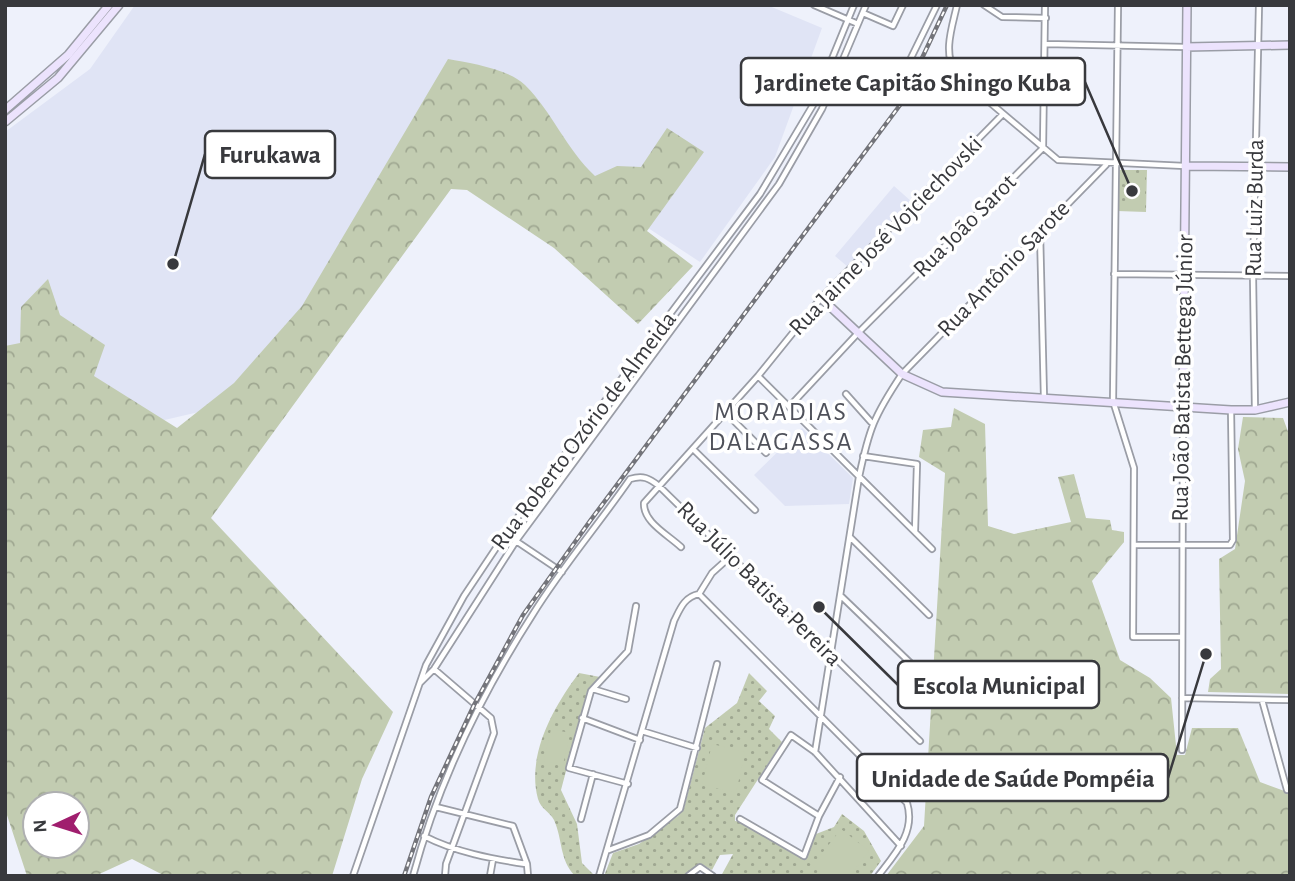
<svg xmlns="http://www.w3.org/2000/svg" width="1295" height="881" viewBox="0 0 1295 881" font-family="'Alegreya Sans',sans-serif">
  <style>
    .built { fill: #e0e4f5 }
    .forest { fill: url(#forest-crowns); fill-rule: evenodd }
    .park { fill: url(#park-dots) }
    .garden { fill: #c2ccb1 }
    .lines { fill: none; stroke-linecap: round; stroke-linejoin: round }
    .street-casing { stroke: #9a9da6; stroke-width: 8 }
    .secondary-casing { stroke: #9a9da6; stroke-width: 10 }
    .street { stroke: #fff; stroke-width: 4.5 }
    .secondary { stroke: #ece3fd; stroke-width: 7 }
    .rail-casing { stroke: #73747a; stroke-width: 4.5 }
    .rail { stroke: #fff; stroke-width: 2; stroke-dasharray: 5; stroke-linecap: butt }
    .labels { text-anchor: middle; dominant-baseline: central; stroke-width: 7; stroke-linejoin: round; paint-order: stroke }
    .street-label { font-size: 24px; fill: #38393d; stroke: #fff }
    .neighbourhood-label { font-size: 26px; letter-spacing: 2px; fill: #4f515a; stroke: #fff }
    .leader { fill: none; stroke: #38393d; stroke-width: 2.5 }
    .callout-dot { fill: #38393d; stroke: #fff; stroke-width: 2.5 }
    .callout { fill: #fff; stroke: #38393d; stroke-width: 2.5 }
    .callout-label { font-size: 26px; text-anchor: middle; font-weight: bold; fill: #38393d }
  </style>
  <defs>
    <pattern id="forest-crowns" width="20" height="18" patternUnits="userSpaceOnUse" patternTransform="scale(1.75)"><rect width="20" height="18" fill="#c2ccb1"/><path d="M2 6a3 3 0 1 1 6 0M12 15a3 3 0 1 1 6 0" fill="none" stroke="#9fa791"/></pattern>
    <pattern id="park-dots" width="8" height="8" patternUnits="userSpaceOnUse" patternTransform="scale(1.75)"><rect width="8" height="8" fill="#c2ccb1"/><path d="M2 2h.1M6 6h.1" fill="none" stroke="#9fa791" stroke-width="1.8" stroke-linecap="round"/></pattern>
  </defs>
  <rect width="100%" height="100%" fill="#eef1fb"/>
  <!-- built -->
  <path class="built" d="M135,5H767L822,28L775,157L700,262L433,87L272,395L5,457V132L90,69Z
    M894,186L912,202L848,267L835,256Z
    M802,428L853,478L849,504L785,506L754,475Z"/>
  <!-- forest -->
  <path class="forest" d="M448,59C470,63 509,69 525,85C553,113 566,149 595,176L617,166L641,167L667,128L704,152L647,231L693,266L638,324L554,248L467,190L451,189L211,518L393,712L362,779L332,876H165L132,859L95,876H27L5,809V346L20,343L21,307L48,279L60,315L105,345L94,376L177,428L234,383L302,306ZM35,804H77V846H35Z
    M954,408L985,424L988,526L1014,534L1071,522L1058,477L1074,474L1086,518L1110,520L1112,530L1124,532V542L1092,581L1120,660L1150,678L1171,698L1177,755H1185L1192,728H1238L1260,782L1290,793V876H886L924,826L945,473L919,457L923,430L951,427Z
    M1243,417L1283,418L1290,437V694L1208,692L1210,679L1221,669L1219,559L1235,549L1245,481L1238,449Z"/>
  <!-- park -->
  <path class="park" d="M1118,170H1147L1146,212L1117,211Z
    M579,673L600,677L587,692L561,790L577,824L582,863L595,876H575C559,859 563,840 554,820C550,812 541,809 538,799C526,755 554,706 579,673Z
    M749,673L767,691L759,701L775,716L769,729L782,742L735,815V821L746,822L805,860L816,834L834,827L842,814L864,831L881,861L870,876H721L733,854L720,855L712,870L701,864L683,876H604L613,853L639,844L678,816L684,808L705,728L737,703Z"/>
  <!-- garden -->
  <path class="garden" d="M1127,174H1145V210L1127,209Z
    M551,729L570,733L563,765L544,761Z
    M712,744L745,752L736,793L702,785Z
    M841,829L869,851L850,876H824L812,866Z"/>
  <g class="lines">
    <!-- street casing -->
    <g class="street-casing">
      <path id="street" d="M814,5L858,24
        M957,5C952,28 943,51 955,73L1058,160L1185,166
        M984,5L1002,17L1046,18
        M1118,5L1113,401L1134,468L1133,637H1181
        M863,13L893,26L903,5
        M1046,44L1186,47
        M909,62L937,5
        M1040,232L1044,398
        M1114,274L1290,276
        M758,376L932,549
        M846,394L871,422
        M789,407L858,333L1043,148L1045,5
        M1255,410L1253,276L1259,5
        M726,413L766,453
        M693,449L755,510
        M863,456L917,464L915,531
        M851,538L929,615
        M516,541L562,572
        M1134,545H1230L1233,540L1231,410
        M681,547C667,534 643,522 644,503L758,376L821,298L1003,114
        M699,594L907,803C916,832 895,854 878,876
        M699,594L712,573L732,555
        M842,597L926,678
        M434,669L491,718L494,733L446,864L445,876
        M420,683L434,669L516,541L779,184L822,109L866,5
        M593,689L626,699
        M1182,698L1290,700
        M1262,700L1287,790
        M582,718L640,740
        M642,731L697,748
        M1182,750L1183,407
        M815,752L859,477C869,429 874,416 902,374L1106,165
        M628,784L569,768L591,691L628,651L636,606
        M436,807L513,826L527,864L528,876
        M819,816L762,780L791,735L815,752L901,846
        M581,819L593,774
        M740,819L804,856L819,816L840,777
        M424,836C455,852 492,859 526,864
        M609,850L649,835L680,809L717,664
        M353,876L426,665L464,596L506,533L760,194L813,105L854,5
        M413,876C438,783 481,695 533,614C562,567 599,524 630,479C643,475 649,478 659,486L920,741
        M490,876L493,859
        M599,876L674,621C680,609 684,597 699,594
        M688,876L700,867L713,876"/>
    </g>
    <!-- secondary casing -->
    <g class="secondary-casing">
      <path id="secondary" d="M1186,47L1290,45
        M5,110L68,55L109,5
        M5,122L58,78L119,5
        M1185,166L1290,167
        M821,298L902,374L942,392L1231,410H1255L1290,402
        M1183,407L1187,5"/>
    </g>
    <!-- street -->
    <use href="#street" class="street"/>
    <!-- secondary -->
    <use href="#secondary" class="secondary"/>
    <!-- rail casing -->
    <g class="rail-casing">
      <path id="rail" d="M404,876L431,797L474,705L523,615L590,521L900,105L947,5"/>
    </g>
    <!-- rail -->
    <use href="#rail" class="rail"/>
  </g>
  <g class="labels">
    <!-- street labels -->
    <g class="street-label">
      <text transform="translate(1255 208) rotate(-89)">Rua Luiz Burda</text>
      <text transform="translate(965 226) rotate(-45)">Rua João Sarot</text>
      <text transform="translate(886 236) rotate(-46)">Rua Jaime José Vojciechovski</text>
      <text transform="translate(1004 269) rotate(-46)">Rua Antônio Sarote</text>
      <text transform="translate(1183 378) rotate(-89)">Rua João Batista Bettega Júnior</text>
      <text transform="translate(584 431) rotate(-53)">Rua Roberto Ozório de Almeida</text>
      <text transform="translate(759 584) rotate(45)">Rua Júlio Batista Pereira</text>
    </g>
    <!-- neighbourhood labels -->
    <g class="neighbourhood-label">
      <text x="781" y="412">MORADIAS<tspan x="781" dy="30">DALAGASSA</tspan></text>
    </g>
  </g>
  <!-- callouts -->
  <path class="leader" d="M1132 191L1085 82M173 264L205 154M819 607L898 685M1206 654L1168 778"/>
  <g class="callout-dot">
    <circle cx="1132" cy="191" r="7"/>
    <circle cx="173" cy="264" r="7"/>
    <circle cx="819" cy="607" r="7"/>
    <circle cx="1206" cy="654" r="7"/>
  </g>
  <g class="callout">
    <rect x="741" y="58" width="344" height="47" rx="7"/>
    <rect x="205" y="131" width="130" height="47" rx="7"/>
    <rect x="898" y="661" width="201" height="47" rx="7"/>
    <rect x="857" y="754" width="311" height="47" rx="7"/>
  </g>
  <g class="callout-label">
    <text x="913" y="91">Jardinete Capitão Shingo Kuba</text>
    <text x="270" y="163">Furukawa</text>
    <text x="999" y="694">Escola Municipal</text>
    <text x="1013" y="787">Unidade de Saúde Pompéia</text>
  </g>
  <!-- border -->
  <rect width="1295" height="881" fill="none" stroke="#38393d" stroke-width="14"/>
  <!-- north arrow -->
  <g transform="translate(56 825) rotate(266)"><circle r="33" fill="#ffffff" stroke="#afb0b1" stroke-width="2"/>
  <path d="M0-5L12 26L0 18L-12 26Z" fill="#a01e6e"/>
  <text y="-10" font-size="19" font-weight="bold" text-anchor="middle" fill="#38393d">N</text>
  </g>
</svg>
